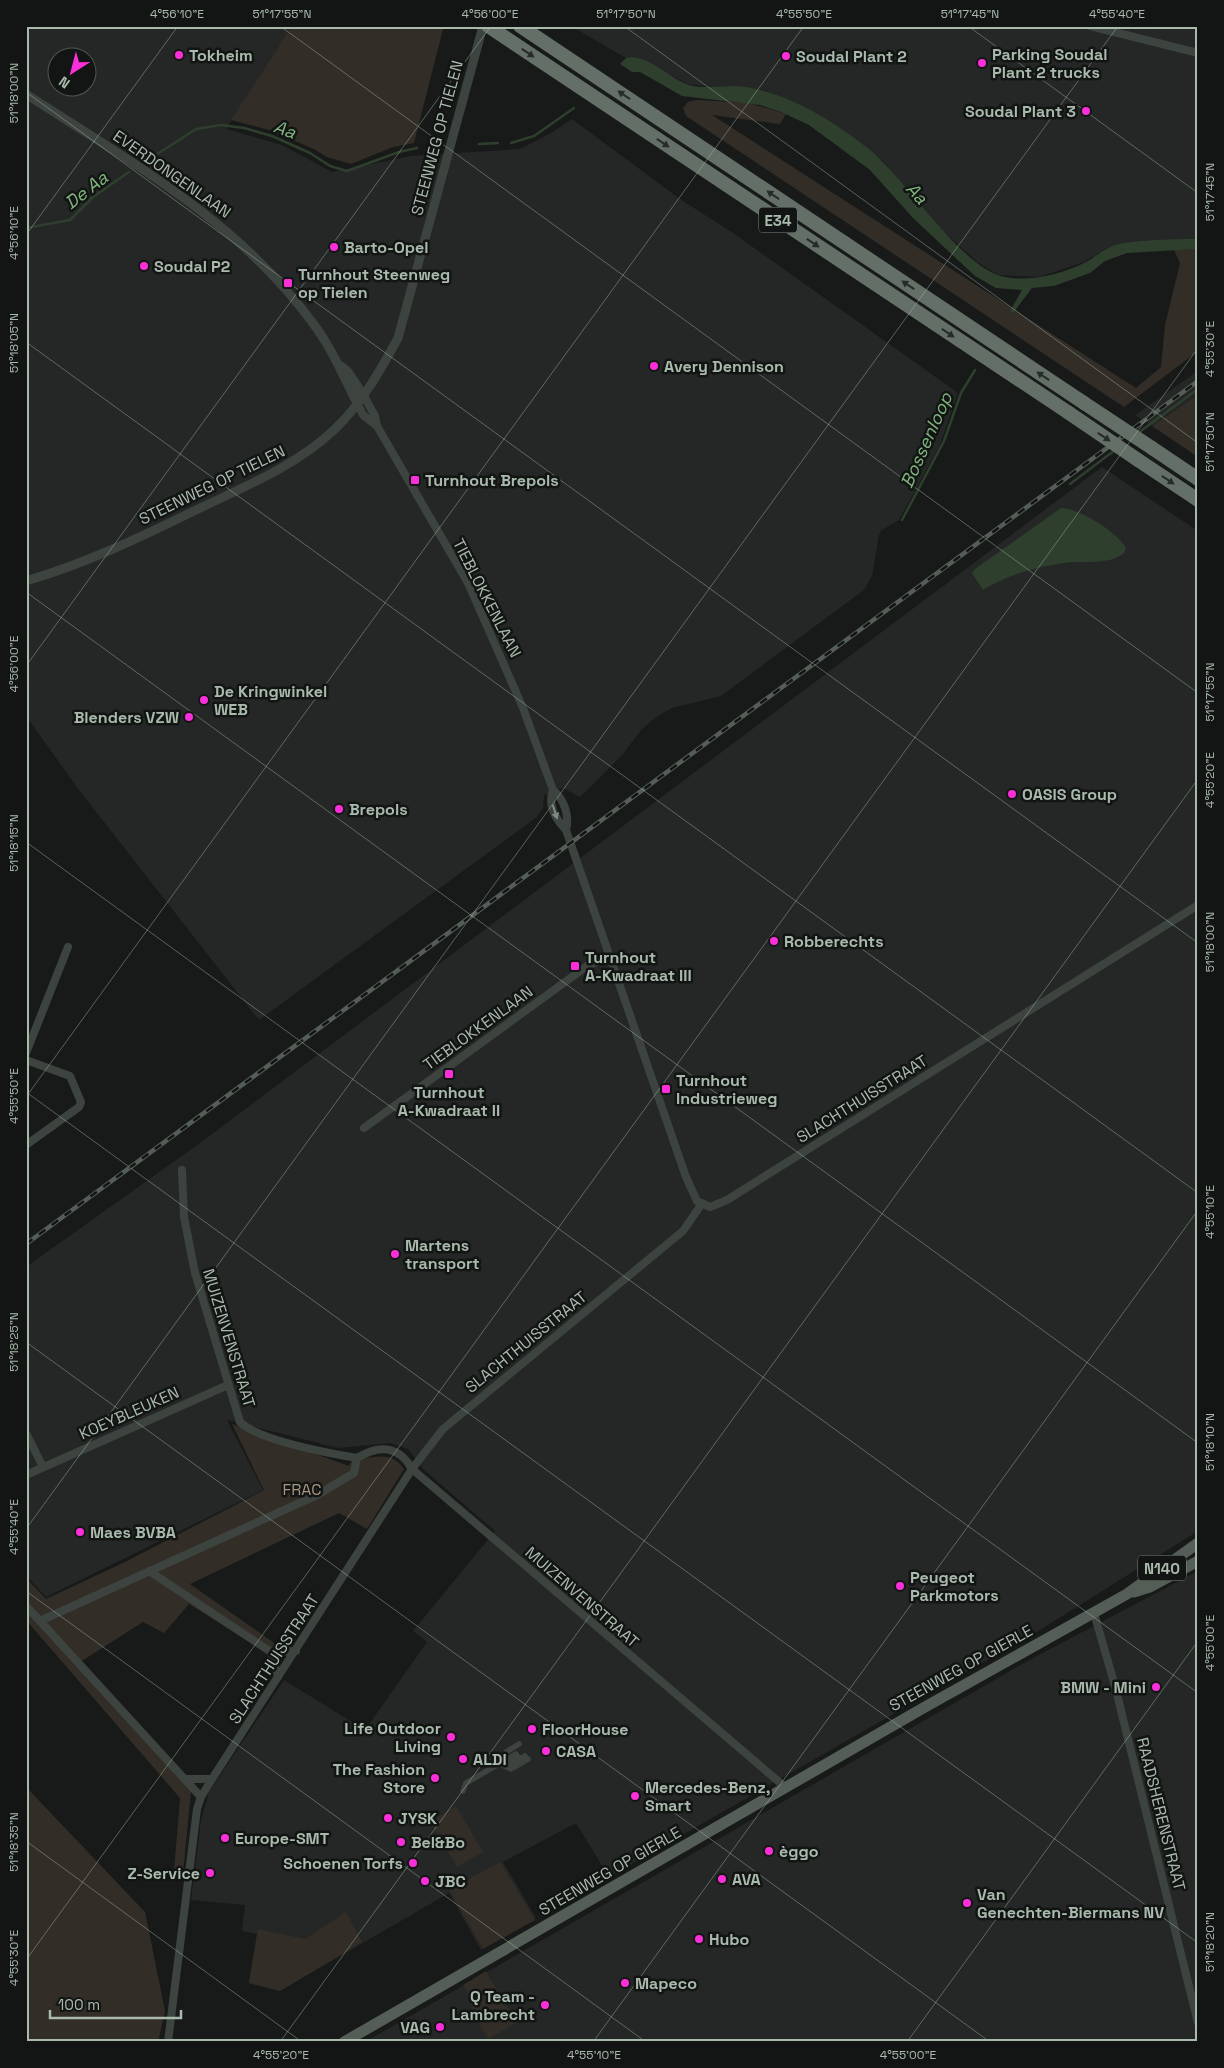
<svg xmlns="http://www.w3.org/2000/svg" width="1224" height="2068" viewBox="0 0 1224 2068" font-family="'Space Grotesk',sans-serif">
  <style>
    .built { fill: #242725; fill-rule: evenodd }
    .green { fill: #322e27 }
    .water { fill: #2e3f2d }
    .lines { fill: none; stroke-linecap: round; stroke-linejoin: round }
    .stream { stroke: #2e3f2d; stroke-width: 2.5 }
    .pedestrian { stroke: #3d4440; stroke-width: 5.5 }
    .minor { stroke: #3d4440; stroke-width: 8 }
    .tertiary { stroke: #3d4440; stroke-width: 9 }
    .primary { stroke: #545e57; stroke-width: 11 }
    .motorway { stroke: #647067; stroke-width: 14 }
    .rail-casing { stroke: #545e57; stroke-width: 4.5 }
    .rail { stroke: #131514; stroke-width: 2.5; stroke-dasharray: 8; stroke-linecap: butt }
    .motorway-bridge { stroke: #647067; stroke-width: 14 }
    .oneway { fill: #272c29 }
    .oneway2 { fill: #7e8b81 }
    .ticks { fill: none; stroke: #a9baac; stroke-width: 1; stroke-opacity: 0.45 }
    .poi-dot { fill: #fb2fd9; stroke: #131514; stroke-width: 2 }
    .labels { text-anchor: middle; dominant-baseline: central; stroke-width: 5; stroke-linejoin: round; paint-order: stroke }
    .shield { fill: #131514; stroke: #7c887e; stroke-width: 1 }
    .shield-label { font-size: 15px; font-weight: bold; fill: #a9baac }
    .poi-label { font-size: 16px; font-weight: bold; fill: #a9baac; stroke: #131514; text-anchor: start }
    .street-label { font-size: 16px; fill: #a9baac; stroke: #131514 }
    .park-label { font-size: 16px; fill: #a6957f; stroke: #131514 }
    .water-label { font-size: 18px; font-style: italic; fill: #81b77f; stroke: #131514 }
    .neatline { fill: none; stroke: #a9baac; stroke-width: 2 }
    .ticks-label { font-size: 12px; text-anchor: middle; fill: #a9baac }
  </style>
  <rect width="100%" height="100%" fill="#181a19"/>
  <!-- built -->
  <path class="built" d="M26,26H292L226,129L282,145L332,172L411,156L520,149L551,133L572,119L680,199L736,235L958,393L939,447L899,520L882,530L879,535L872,576L864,590L721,696L672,708L655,718L641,730L623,754L580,797L563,788L544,795L543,808L537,817L259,1020L79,790L26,716ZM58,58H88V88H58Z
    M571,26H1198V239L1120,244L1106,249L1084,262L1039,277L998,275L977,262L939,227L883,161L824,118L766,91L732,86L710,87L687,84L639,58H626Z
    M1198,371V395L1176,410L1152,426L1135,415Z
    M1102,467L1198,531V1531L1040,1630L609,1877L576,1823L503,1862L536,1918L481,1950L449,1893L280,1991L249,1983L257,1934L242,1931L245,1905L191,1900L201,1820L209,1792L284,1680L365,1730L427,1642L413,1631L495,1531L424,1470L408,1449L390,1443L338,1448L227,1420L263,1490L46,1597L26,1576V1267L200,1143Z
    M1198,1571V2042H365L1033,1658Z"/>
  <!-- green -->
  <path class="green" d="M292,26H438L443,29L414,143L393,147L351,164L327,157L314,149L269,130L231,120Z
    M697,100L749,103L786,114L780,124L712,115L1136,388L1161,367L1165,325L1180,263L1174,250L1198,249V351L1124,407L686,116L683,108L688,102Z
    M1198,395V457L1152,426Z
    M232,1424L349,1466L352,1460C373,1458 391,1450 404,1469L367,1529L339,1513L190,1584L277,1645L270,1655L189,1604L164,1633L143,1622L77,1664L191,1791L183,1873L174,1871L180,1798L26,1620V1578L46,1599L125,1562L264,1490Z
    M26,1787L145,1912L165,2011L158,2042H26Z
    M456,1806L483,1852L457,1867L430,1822Z
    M500,1862L535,1920L483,1949L449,1890Z
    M346,1912L362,1942L280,1991L249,1983L258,1929L305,1939Z
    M486,1971L516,2023L488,2039L474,2014L469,1995L463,1985Z"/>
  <!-- water -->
  <path class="water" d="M632,57C654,59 669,78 689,85C708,90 727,84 746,87C790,94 834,121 869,149C905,178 963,270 1005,277C1032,282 1062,274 1086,262C1097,256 1106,247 1119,244C1139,240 1176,239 1198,239V249L1127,253L1105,261L1090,273L1054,286L1032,288L1013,313L1010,311L1022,290L996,288L975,276L913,218L870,170L809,125L781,112L760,105L682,96L640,72H632L620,64L626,58Z
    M1061,508C1079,508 1117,532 1126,548L1124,553C1108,566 1083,560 1064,563C1036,567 1007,575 983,590L972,573L975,569Z"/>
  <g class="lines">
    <!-- stream -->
    <path class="stream" d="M511,143L534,136L574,108
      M479,144L498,143
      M145,162L196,129L221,125L244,128L272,136L310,153L330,166L347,171L399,152L417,148
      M26,228L70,220L93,197L129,172
      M1138,433L1198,389
      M1070,484L1115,450
      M902,520L944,441L961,393L975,370"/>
    <!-- pedestrian -->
    <path class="pedestrian" d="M506,1752L519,1744
      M502,1755L500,1764L511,1769
      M515,1767L528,1759
      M463,1791L466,1783L516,1754L518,1757L508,1763L509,1765L525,1756"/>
    <!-- minor -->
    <path class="minor" d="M1090,26L1198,53
      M364,396L375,416L377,426L468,583L523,708L553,790C564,799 570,816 566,830
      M358,405L363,415L377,426
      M553,790C547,806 556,819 566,830L686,1177L697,1201L710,1207L727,1200L1198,905
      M26,1053L68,947
      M26,1060L70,1076L81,1102L79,1107L26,1145
      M364,1128L587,966L610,956
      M182,1170L184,1217L195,1273L240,1422C260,1441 328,1453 357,1458C380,1444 399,1446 412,1469L785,1787
      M26,1433L43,1467
      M26,1475L228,1385
      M149,1571L271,1652L296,1651
      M26,1606L40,1621L317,1495L354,1473L357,1458
      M1094,1613L1115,1686L1198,2023
      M40,1621L201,1797
      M271,1652L278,1677
      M185,1779H212
      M168,2042L197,1809L201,1797L212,1779L412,1469L443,1429L683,1231L701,1205"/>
    <!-- tertiary -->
    <path class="tertiary" d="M26,94C130,162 237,220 312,322C332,348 343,376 358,405
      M341,366L348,372L364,396
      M26,581C87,563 141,537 198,509C246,486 296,466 335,429C362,403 380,371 398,338L483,26"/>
    <!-- primary -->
    <path class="primary" d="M1134,1592L1150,1587L1198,1561
      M344,2042L925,1707L1127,1594L1198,1543"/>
    <!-- motorway -->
    <path class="motorway" d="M488,26L1069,413
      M520,26L1084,403
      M1152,448L1198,479
      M1138,460L1198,500"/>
    <!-- rail casing -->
    <g class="rail-casing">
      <path id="rail" d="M26,1244L1198,381"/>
    </g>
    <!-- rail -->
    <use href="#rail" class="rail"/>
    <!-- motorway-bridge -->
    <path class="motorway-bridge" d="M1084,403L1152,448
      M1069,413L1138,460"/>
  </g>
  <!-- one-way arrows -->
  <defs><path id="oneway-solid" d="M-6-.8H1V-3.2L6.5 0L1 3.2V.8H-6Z" transform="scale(1.25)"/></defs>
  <g class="oneway">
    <use href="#oneway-solid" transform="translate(528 53) rotate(34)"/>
    <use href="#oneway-solid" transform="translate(624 95) rotate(-146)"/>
    <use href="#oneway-solid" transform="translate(663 143) rotate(34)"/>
    <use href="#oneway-solid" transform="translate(773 195) rotate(-146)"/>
    <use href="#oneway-solid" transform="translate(813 243) rotate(34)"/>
    <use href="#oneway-solid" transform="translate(908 285) rotate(-146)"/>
    <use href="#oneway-solid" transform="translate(948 333) rotate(34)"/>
    <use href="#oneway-solid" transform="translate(1043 376) rotate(-146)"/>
    <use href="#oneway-solid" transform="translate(1104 437) rotate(34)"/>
    <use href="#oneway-solid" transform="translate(1168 480) rotate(34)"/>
  </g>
  <use class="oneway2" href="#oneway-solid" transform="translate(555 812) rotate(72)"/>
  <!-- ticks -->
  <path class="ticks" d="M280,26L1198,693M624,26L1198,443M968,26L1198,193M26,92L1198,943M26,235L178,26M26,342L1198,1193M26,592L1198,1443M26,666L491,26M26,842L1198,1693M26,1092L1198,1943M26,1097L804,26M26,1342L990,2042M26,1529L1118,26M26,1591L646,2042M26,1841L302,2042M26,1960L1198,348M280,2042L1198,779M593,2042L1198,1210M907,2042L1198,1641"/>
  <!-- markers -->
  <g class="poi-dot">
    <circle cx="179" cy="55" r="5"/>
    <circle cx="786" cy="56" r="5"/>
    <circle cx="982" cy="63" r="5"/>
    <circle cx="1086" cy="111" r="5"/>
    <circle cx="334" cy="247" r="5"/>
    <circle cx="144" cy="266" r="5"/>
    <rect x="283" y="278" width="10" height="10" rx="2.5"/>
    <circle cx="654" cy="366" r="5"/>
    <rect x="410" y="475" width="10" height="10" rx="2.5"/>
    <circle cx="204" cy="700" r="5"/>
    <circle cx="189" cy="717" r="5"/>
    <circle cx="1012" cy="794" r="5"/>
    <circle cx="339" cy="809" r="5"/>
    <circle cx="774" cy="941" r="5"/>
    <rect x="570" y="961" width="10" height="10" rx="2.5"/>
    <rect x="444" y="1069" width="10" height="10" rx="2.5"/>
    <rect x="661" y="1084" width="10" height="10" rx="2.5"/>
    <circle cx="395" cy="1254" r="5"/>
    <circle cx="80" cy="1532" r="5"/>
    <circle cx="900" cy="1586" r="5"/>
    <circle cx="1156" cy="1687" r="5"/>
    <circle cx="532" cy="1729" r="5"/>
    <circle cx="451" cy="1737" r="5"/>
    <circle cx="546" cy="1751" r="5"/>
    <circle cx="463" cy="1759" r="5"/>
    <circle cx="435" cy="1778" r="5"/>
    <circle cx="635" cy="1796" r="5"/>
    <circle cx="388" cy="1818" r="5"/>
    <circle cx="225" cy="1838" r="5"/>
    <circle cx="401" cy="1842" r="5"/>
    <circle cx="769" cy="1851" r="5"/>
    <circle cx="413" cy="1863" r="5"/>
    <circle cx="210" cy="1873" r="5"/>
    <circle cx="722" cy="1879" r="5"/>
    <circle cx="425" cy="1881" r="5"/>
    <circle cx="967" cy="1903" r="5"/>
    <circle cx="699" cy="1939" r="5"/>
    <circle cx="625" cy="1983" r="5"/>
    <circle cx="545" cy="2005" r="5"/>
    <circle cx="440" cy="2027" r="5"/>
  </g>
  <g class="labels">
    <!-- shield labels -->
    <g class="shield">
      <rect x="759" y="207.5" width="38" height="25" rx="4"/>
      <rect x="1138" y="1555.5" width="48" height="25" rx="4"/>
    </g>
    <g class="shield-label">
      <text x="778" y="220">E34</text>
      <text x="1162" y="1568">N140</text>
    </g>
    <!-- poi labels -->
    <g class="poi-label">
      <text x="992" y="54">Parking Soudal<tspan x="992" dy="18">Plant 2 trucks</tspan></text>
      <text x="189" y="55">Tokheim</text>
      <text x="796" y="56">Soudal Plant 2</text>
      <text x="1076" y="111" text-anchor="end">Soudal Plant 3</text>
      <text x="344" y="247">Barto-Opel</text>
      <text x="154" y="266">Soudal P2</text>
      <text x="298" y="274">Turnhout Steenweg<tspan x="298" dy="18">op Tielen</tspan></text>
      <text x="664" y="366">Avery Dennison</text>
      <text x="425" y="480">Turnhout Brepols</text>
      <text x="214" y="691">De Kringwinkel<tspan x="214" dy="18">WEB</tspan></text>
      <text x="179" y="717" text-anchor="end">Blenders VZW</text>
      <text x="1022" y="794">OASIS Group</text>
      <text x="349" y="809">Brepols</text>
      <text x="784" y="941">Robberechts</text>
      <text x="585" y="957">Turnhout<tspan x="585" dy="18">A-Kwadraat III</tspan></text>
      <text x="676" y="1080">Turnhout<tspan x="676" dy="18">Industrieweg</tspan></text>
      <text x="449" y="1092" text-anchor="middle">Turnhout<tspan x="449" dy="18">A-Kwadraat II</tspan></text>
      <text x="405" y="1245">Martens<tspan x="405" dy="18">transport</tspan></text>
      <text x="90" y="1532">Maes BVBA</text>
      <text x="910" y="1577">Peugeot<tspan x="910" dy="18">Parkmotors</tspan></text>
      <text x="1146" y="1687" text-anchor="end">BMW - Mini</text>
      <text x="441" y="1728" text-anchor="end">Life Outdoor<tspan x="441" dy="18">Living</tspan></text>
      <text x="542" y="1729">FloorHouse</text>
      <text x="556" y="1751">CASA</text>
      <text x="473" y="1759">ALDI</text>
      <text x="425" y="1769" text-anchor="end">The Fashion<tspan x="425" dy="18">Store</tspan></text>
      <text x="645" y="1787">Mercedes-Benz,<tspan x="645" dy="18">Smart</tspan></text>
      <text x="398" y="1818">JYSK</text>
      <text x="235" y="1838">Europe-SMT</text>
      <text x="411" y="1842">Bel&amp;Bo</text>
      <text x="779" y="1851">èggo</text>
      <text x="403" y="1863" text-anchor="end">Schoenen Torfs</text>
      <text x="200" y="1873" text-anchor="end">Z-Service</text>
      <text x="732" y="1879">AVA</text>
      <text x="435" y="1881">JBC</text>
      <text x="977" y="1894">Van<tspan x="977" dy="18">Genechten-Biermans NV</tspan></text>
      <text x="709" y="1939">Hubo</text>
      <text x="635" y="1983">Mapeco</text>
      <text x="535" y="1996" text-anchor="end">Q Team -<tspan x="535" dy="18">Lambrecht</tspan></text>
      <text x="430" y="2027" text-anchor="end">VAG</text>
    </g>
    <!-- street labels -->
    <g class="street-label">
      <text transform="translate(437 138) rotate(-75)">STEENWEG OP TIELEN</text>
      <text transform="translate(172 174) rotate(35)">EVERDONGENLAAN</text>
      <text transform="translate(212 485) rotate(-26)">STEENWEG OP TIELEN</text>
      <text transform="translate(487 598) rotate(63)">TIEBLOKKENLAAN</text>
      <text transform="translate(478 1028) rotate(-36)">TIEBLOKKENLAAN</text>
      <text transform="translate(862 1099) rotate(-32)">SLACHTHUISSTRAAT</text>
      <text transform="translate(229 1338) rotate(73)">MUIZENVENSTRAAT</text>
      <text transform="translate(526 1342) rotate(-39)">SLACHTHUISSTRAAT</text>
      <text transform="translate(129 1413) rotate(-24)">KOEYBLEUKEN</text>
      <text transform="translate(582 1597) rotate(41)">MUIZENVENSTRAAT</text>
      <text transform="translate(274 1659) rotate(-57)">SLACHTHUISSTRAAT</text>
      <text transform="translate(961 1668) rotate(-29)">STEENWEG OP GIERLE</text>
      <text transform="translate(1161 1814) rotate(76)">RAADSHERENSTRAAT</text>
      <text transform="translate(610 1871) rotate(-30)">STEENWEG OP GIERLE</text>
    </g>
    <!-- park labels -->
    <g class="park-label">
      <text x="302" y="1489">FRAC</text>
    </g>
    <!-- water labels -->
    <g class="water-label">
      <text transform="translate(285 129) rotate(21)">Aa</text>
      <text transform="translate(86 190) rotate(-38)">De Aa</text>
      <text transform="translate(917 193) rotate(48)">Aa</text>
      <text transform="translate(926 440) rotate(-66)">Bossenloop</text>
    </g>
  </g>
  <!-- border -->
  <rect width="1224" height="2068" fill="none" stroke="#131514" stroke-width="55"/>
  <!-- north arrow -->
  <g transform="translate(72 72) rotate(216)"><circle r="24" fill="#131514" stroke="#4f5751"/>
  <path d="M0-4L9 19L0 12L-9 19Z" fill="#fb2fd9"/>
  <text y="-8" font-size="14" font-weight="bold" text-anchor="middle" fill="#a9baac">N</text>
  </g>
  <!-- scale -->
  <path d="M50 2010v8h131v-8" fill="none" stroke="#a9baac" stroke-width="2.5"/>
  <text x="58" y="2010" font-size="15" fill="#a9baac" stroke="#131514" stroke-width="4" paint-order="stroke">100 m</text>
  <rect x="28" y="28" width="1168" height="2012" class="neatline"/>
  <g class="ticks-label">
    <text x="177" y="18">4°56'10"E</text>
    <text x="282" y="18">51°17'55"N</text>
    <text x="490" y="18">4°56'00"E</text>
    <text x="626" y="18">51°17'50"N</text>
    <text x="804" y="18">4°55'50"E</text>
    <text x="970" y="18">51°17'45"N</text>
    <text x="1117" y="18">4°55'40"E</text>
    <text transform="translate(14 93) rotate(-90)" y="4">51°18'00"N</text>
    <text transform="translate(1210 192) rotate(-90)" y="4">51°17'45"N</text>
    <text transform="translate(14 233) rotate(-90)" y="4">4°56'10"E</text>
    <text transform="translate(14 343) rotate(-90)" y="4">51°18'05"N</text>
    <text transform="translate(1210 349) rotate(-90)" y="4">4°55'30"E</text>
    <text transform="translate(1210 442) rotate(-90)" y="4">51°17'50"N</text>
    <text transform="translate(14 664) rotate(-90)" y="4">4°56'00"E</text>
    <text transform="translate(1210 692) rotate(-90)" y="4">51°17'55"N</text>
    <text transform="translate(1210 780) rotate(-90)" y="4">4°55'20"E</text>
    <text transform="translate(14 843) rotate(-90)" y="4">51°18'15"N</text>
    <text transform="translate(1210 942) rotate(-90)" y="4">51°18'00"N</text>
    <text transform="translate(14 1096) rotate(-90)" y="4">4°55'50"E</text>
    <text transform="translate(1210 1212) rotate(-90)" y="4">4°55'10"E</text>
    <text transform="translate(14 1342) rotate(-90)" y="4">51°18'25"N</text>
    <text transform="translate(1210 1442) rotate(-90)" y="4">51°18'10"N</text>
    <text transform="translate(14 1527) rotate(-90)" y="4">4°55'40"E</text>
    <text transform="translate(1210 1643) rotate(-90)" y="4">4°55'00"E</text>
    <text transform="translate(14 1842) rotate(-90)" y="4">51°18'35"N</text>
    <text transform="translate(1210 1942) rotate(-90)" y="4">51°18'20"N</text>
    <text transform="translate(14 1958) rotate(-90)" y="4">4°55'30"E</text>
    <text x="281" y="2059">4°55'20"E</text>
    <text x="594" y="2059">4°55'10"E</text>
    <text x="908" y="2059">4°55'00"E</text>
  </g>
</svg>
